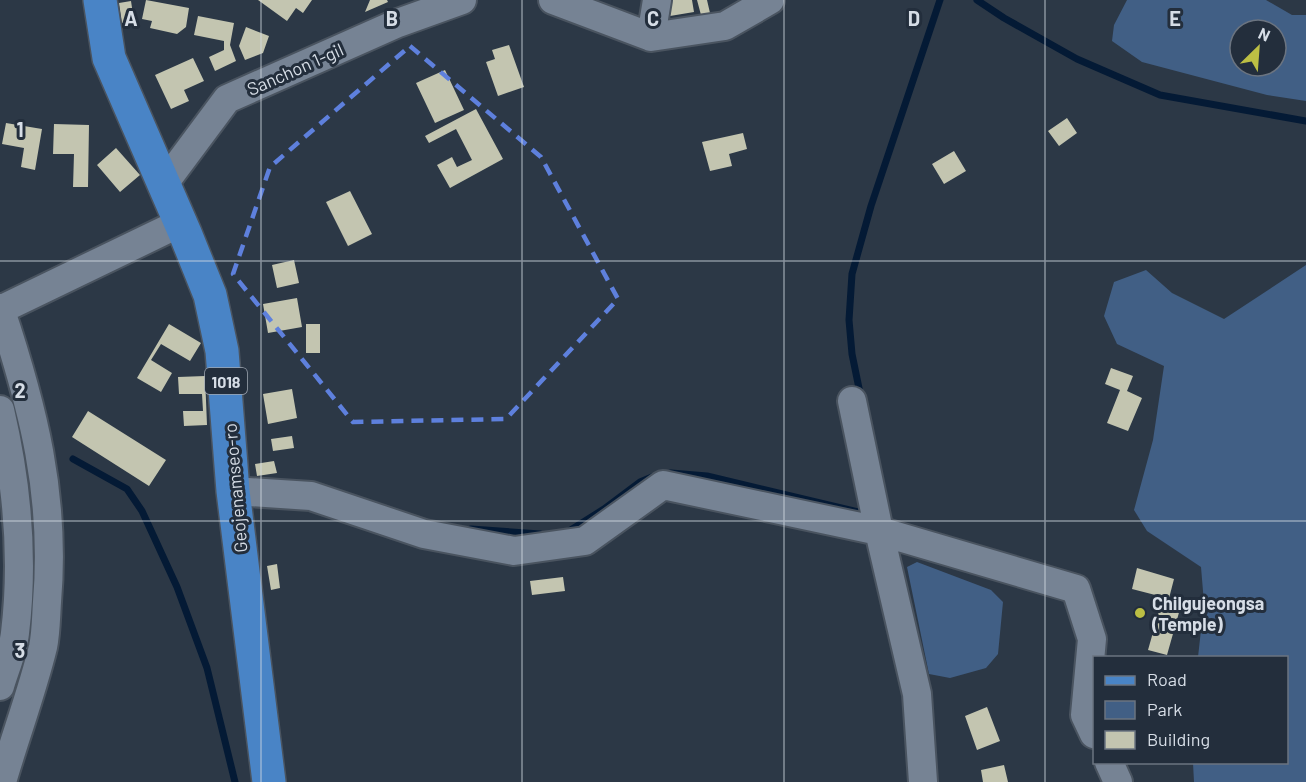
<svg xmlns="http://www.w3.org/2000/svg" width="1306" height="782" viewBox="0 0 1306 782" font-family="Barlow,sans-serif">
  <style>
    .green { fill: #415f85; fill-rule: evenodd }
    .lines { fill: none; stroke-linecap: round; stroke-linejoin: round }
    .stream { stroke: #041a35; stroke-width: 7 }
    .building { fill: #c3c5b0 }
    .minor-casing { stroke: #4a5460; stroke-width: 32 }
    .major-casing { stroke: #4a5460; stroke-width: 36 }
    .minor { stroke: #768394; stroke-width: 28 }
    .major { stroke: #4984c6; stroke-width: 33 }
    .marked { fill: none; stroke: #5e80dd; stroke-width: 4.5; stroke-dasharray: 12 8; stroke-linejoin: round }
    .grid { fill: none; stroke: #d6dde6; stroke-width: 1.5; stroke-opacity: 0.55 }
    .poi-dot { fill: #bcbf44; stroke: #232e3c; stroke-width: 2 }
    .labels { text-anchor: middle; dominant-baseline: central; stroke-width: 6; stroke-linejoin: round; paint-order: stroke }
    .shield { fill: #232e3c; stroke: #a0a8b3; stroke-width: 1.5 }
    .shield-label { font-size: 16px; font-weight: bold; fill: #d6dde6 }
    .street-label { font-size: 18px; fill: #d6dde6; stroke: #232e3c }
    .poi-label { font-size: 18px; font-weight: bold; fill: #d6dde6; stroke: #232e3c; text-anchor: start }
    .grid-label { font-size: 20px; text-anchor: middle; font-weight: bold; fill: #d6dde6; stroke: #232e3c; stroke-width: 6; stroke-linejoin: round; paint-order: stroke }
  </style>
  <rect width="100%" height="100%" fill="#2c3846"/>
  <!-- green -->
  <path class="green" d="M1127,0H1266L1292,15H1306V101L1267,95L1142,62L1112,41L1114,25ZM1240,30H1276V66H1240Z
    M1306,265V782H1194L1193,763L1286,762V658L1198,657L1204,603L1201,567L1147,531L1134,510L1153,440L1164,366L1117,344L1104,316L1114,282L1146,270L1172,293L1224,319Z
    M917,562L991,590L1003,602L998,654L986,668L950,678L929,674L907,567Z"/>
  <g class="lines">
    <!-- stream -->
    <path class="stream" d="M977,0L1004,18L1077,59L1160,95L1306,121
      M861,398L852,354L849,320L852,274L871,206L940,0
      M73,459L127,489L142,511L177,587L207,668L235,782
      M671,473L707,476L858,512
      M471,529L540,534
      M566,533L604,509L640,482L652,477"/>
  </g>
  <!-- building -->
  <path class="building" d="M146,0L189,8L186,27L177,34L150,28L152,21L142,19Z
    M258,0H312L303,13L296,8L287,21Z
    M370,0H387L388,2L365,12Z
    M668,0H692L694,12L670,16Z
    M697,0H707L710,13L701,15Z
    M131,1L134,21L122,23L119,3Z
    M198,16L234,23L230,45L236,61L215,71L209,57L224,50V41L194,35Z
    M246,27L269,36L263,53L245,60L239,46Z
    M509,45L524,87L498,96L486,62L495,59L492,50Z
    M193,58L204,81L184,90L189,101L171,109L155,75Z
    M445,70L464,110L435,123L416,83Z
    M476,109L503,159L450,188L437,165L452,157L457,167L472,160L456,129L429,143L425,136Z
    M1067,118L1077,133L1059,146L1048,131Z
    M6,123L42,129L35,170L21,167L24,148L2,144Z
    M54,124L89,125L88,187H73L74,154H53Z
    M743,133L747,149L729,154L732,166L710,171L702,142Z
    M116,148L140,175L120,192L97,165Z
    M954,151L966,171L944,184L932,164Z
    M350,191L372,234L348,246L326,202Z
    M294,260L299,283L277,288L272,265Z
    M297,298L302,327L268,333L263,304Z
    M169,324L201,343L190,361L161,344L151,360L172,373L161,392L137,378Z
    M306,324H320V353H306Z
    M1111,368L1133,376L1127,391L1142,398L1128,431L1107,423L1120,390L1105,384Z
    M205,376L207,425L184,426L183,411H203L202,394H179L178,377Z
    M292,389L297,418L268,424L263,394Z
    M88,411L166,460L149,486L72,437Z
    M292,436L294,448L273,451L271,439Z
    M274,461L277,473L257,476L255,464Z
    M277,564L280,588L271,590L267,566Z
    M1137,568L1174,579L1167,606L1180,609L1167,655L1148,650L1163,597L1132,589Z
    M563,577L565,591L532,595L530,581Z
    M987,707L1000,741L977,750L965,716Z
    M1004,765L1008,782H983L981,770Z"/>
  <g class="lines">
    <!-- minor casing -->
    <g class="minor-casing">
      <path id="minor" d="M553,0L651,37L725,26L770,0
        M651,37L657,0
        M163,185L227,99L398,23L462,0
        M0,308C33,407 56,496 47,602C46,616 46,633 43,647C32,692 15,737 2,782
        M0,310L180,223
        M852,401L879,531L917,694L923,782
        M0,410C17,483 24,559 15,633C13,651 5,669 0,686
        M233,491L311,496L424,534L514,551L585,541L663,485L879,531L1076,589L1092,639L1085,715L1094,734
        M1109,762L1118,782"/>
    </g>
    <!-- major casing -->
    <g class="major-casing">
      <path id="major" d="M100,0L109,58L185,233L210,295L222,351L233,491L269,782"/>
    </g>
    <!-- minor -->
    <use href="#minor" class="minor"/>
    <!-- major -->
    <use href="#major" class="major"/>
  </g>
  <!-- marked area -->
  <path class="marked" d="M410,46L541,157L618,299L506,419L353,422L233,274L270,167Z"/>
  <!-- grid -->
  <path class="grid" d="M261,0V782M522,0V782M784,0V782M1045,0V782M0,261H1306M0,521H1306"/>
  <!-- markers -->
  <circle class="poi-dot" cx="1140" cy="613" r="6"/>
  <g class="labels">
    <!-- shield labels -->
    <rect class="shield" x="205" y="368" width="42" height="26" rx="4.5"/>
    <g class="shield-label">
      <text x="226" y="381">1018</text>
    </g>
    <!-- street labels -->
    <g class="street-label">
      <text transform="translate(295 69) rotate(-24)">Sanchon 1-gil</text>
      <text transform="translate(235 488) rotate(-95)">Geojenamseo-ro</text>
    </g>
    <!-- poi labels -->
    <g class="poi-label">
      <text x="1152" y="603">Chilgujeongsa<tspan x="1152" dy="21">(Temple)</tspan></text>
    </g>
  </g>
  <g class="grid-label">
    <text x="131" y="26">A</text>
    <text x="392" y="26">B</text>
    <text x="653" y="26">C</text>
    <text x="914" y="26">D</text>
    <text x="1175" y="26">E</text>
    <text x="20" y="137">1</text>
    <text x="20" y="398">2</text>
    <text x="20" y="658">3</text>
  </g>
  <!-- legend -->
  <rect x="1093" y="656" width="195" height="108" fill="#232e3c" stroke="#6b7480" stroke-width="1.5"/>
  <rect x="1105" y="676" width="30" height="9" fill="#4984c6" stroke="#6b7480" stroke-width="1.5"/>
  <text x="1147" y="686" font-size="18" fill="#d6dde6">Road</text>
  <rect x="1105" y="701" width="30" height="18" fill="#415f85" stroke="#6b7480" stroke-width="1.5"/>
  <text x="1147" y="716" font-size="18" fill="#d6dde6">Park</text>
  <rect x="1105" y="731" width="30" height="18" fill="#c3c5b0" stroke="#6b7480" stroke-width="1.5"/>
  <text x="1147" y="746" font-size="18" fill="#d6dde6">Building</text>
  <!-- north arrow -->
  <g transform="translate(1258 48) rotate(25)"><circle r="28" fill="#232e3c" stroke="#6b7480" stroke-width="1.5"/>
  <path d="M0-4.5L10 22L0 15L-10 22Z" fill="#bcbf44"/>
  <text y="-9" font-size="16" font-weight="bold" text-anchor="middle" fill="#d6dde6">N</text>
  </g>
</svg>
